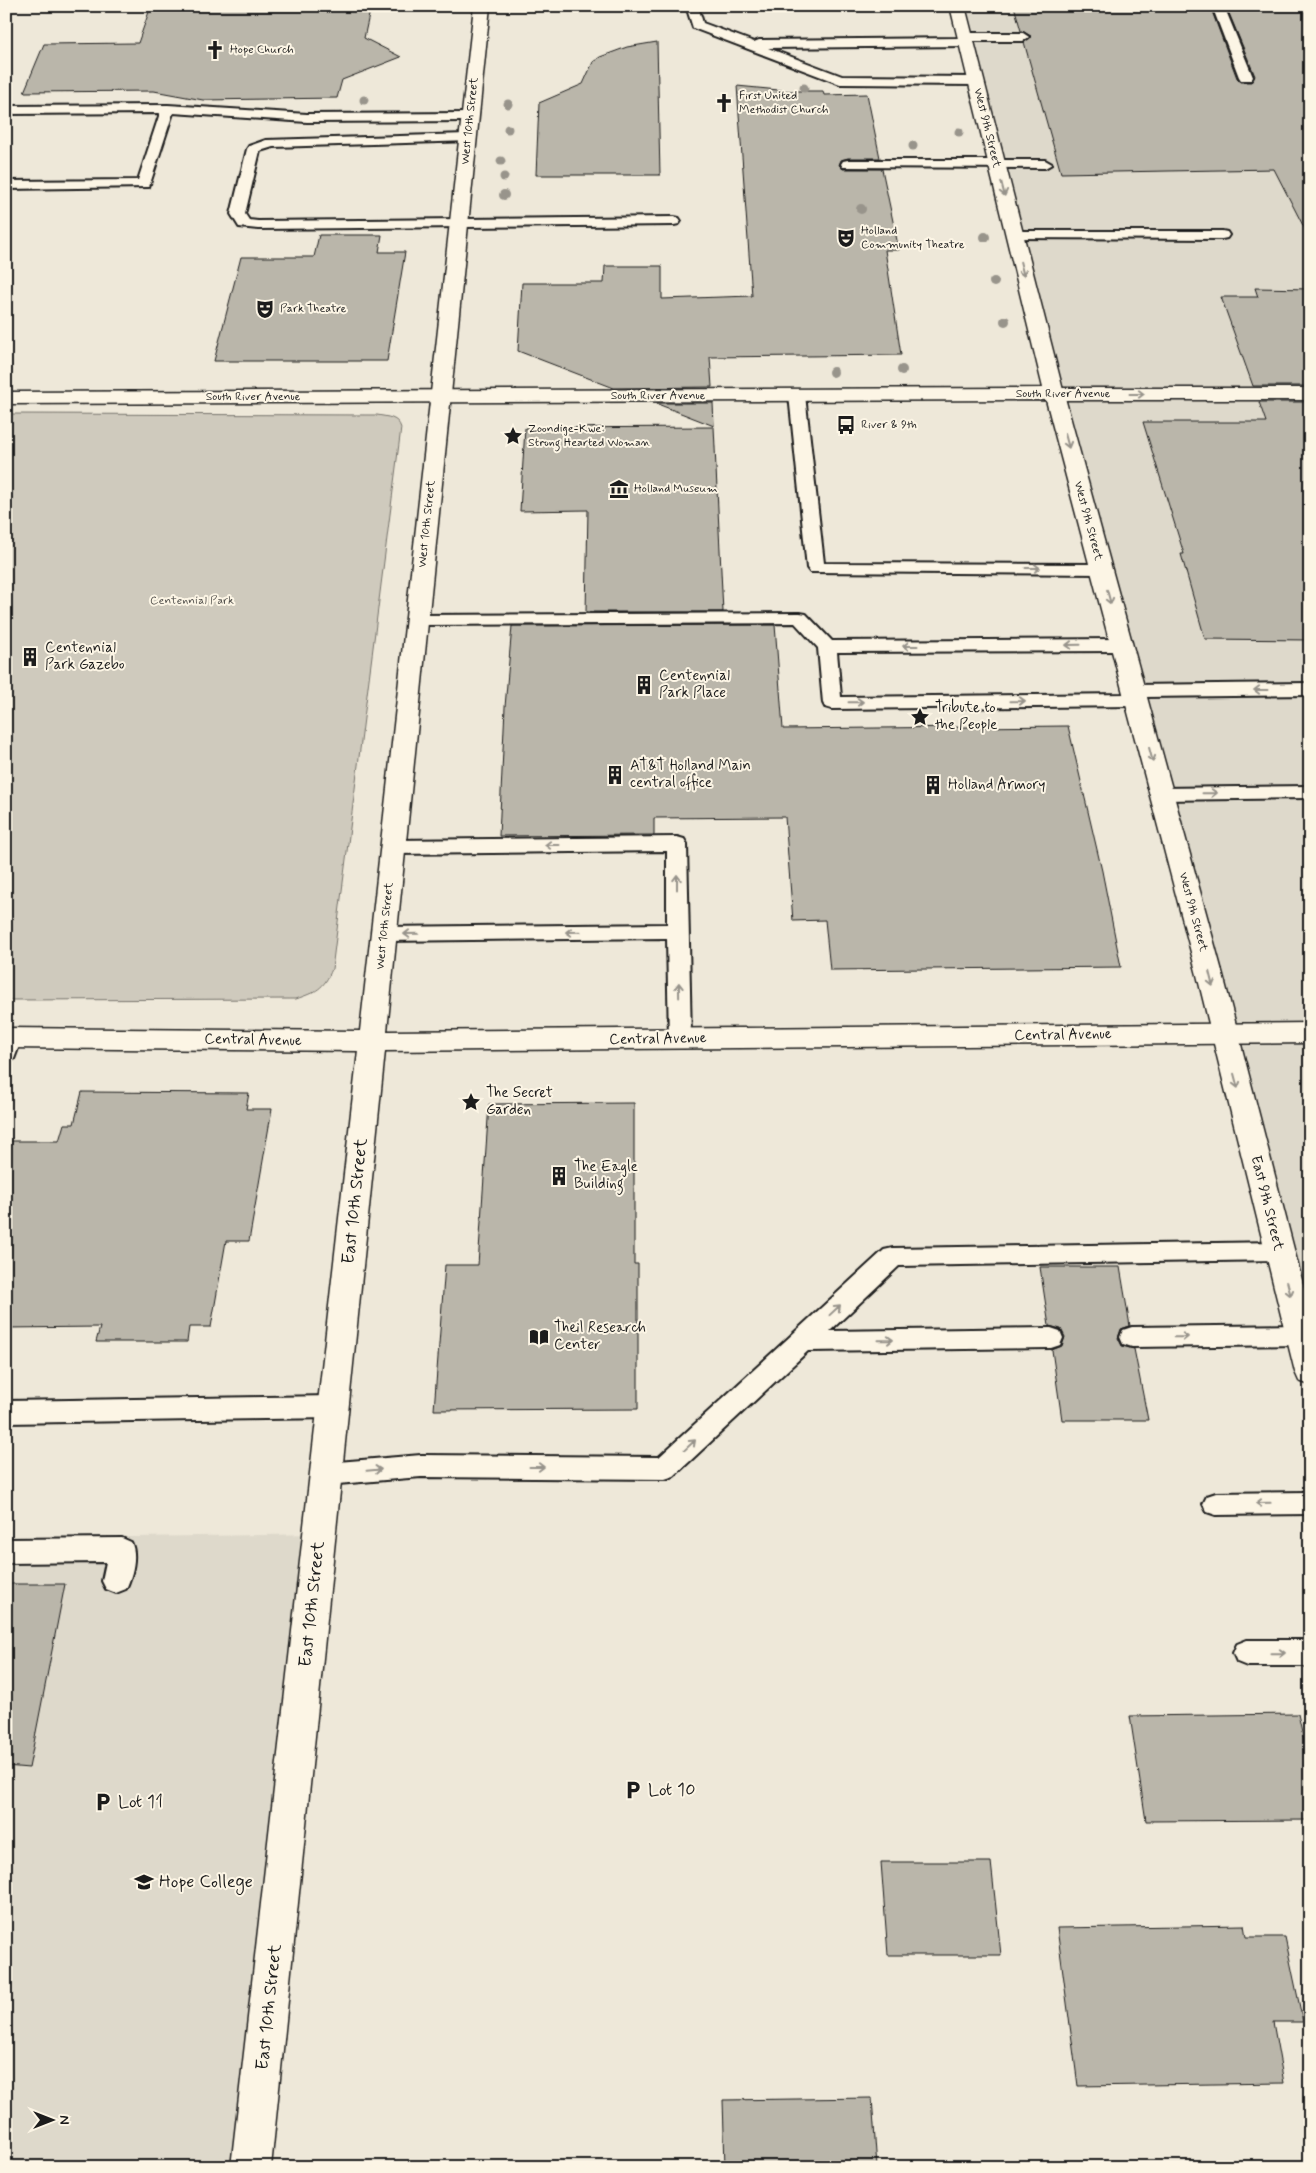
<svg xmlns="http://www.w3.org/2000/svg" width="1316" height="2173" viewBox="0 0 1316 2173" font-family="Mynerve,sans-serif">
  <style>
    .built { fill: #ded9cb }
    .green { fill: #cfcabd; stroke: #76736c }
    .building { fill: #bab6aa; stroke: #1c1c1c }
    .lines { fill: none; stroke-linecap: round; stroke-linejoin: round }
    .service-casing { stroke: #1c1c1c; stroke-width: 4 }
    .tertiary-casing { stroke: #1c1c1c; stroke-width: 3 }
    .secondary-casing { stroke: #1c1c1c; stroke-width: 3 }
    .primary-casing { stroke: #1c1c1c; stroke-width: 3 }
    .service { fill: #fcf5e5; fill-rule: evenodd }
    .tertiary { fill: #fcf5e5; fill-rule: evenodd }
    .secondary { fill: #fcf5e5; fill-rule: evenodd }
    .primary { fill: #fcf5e5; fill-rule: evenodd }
    .tree { fill: #98948b }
    .oneway { stroke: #97938b }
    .labels { text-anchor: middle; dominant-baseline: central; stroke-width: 4; stroke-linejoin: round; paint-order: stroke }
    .far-poi-label { font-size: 12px; fill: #1c1c1c; stroke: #fcf5e5; text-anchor: start }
    .far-street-label { font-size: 12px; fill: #1c1c1c; stroke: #fcf5e5 }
    .far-park-label { font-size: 12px; fill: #52504c; stroke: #fcf5e5 }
    .poi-label { font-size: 15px; fill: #1c1c1c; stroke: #fcf5e5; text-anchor: start }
    .street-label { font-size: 15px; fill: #1c1c1c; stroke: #fcf5e5 }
    .near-street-label { font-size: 18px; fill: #1c1c1c; stroke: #fcf5e5 }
    .near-poi-label { font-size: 18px; fill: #1c1c1c; stroke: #fcf5e5; text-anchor: start }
  </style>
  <rect width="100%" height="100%" fill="#eee8d9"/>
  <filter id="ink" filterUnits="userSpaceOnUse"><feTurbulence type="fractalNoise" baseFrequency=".02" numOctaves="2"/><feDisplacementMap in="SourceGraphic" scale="10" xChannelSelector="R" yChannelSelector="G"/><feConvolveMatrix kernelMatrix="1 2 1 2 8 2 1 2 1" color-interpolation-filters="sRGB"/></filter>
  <g filter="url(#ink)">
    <!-- built -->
    <path class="built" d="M957,6H1310V1370Z
      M320,1534L251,2167H6V1539Z"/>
    <!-- green -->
    <path class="green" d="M6,414L377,415C388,417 398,417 401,428L332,969C324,989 316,992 296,999L6,1000Z"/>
    <!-- building -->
    <path class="building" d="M151,6H371L364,38L401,57L342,80L337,98L203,100L154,91L24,92L44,44L138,43Z
      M1014,6H1210L1237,78L1241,82H1251L1255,76L1226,6H1310V239L1274,169L1061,173L1024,42L1031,36L1021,31Z
      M657,42L660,175H536L539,103L583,84L593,62L600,57L627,47Z
      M737,86L789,91H823L824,95L867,94L880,158H848L841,160L839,165L843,169H882L899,250H885L901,355L710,357L712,387L614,388L518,351L522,283H604L605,266H662V299L752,296Z
      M319,235H382L379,252H405L387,361H214L241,257H314Z
      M1255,288L1310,289V386H1253L1221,297H1258Z
      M1259,402H1310V640L1205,639L1181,554H1184L1143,422H1266Z
      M655,403H713L714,426Z
      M714,427L723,612H586L588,510L520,511L525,428Z
      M775,625L783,729L1068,726L1102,871L1121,967L830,970L825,920L793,921L785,817L654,818V835L499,836L505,707L512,626Z
      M82,1092L249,1093L246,1109H272L249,1241H226L211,1327H189L187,1342H96L100,1327L6,1328V1141H59L64,1124H74Z
      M634,1103V1264H638V1409L434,1410L445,1265H478L489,1104Z
      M1040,1267H1120L1130,1326L1121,1329L1118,1338L1122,1346L1134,1349L1148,1420H1062L1052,1350L1062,1346L1065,1337L1061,1329L1049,1326Z
      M6,1584H65L29,1768L6,1766Z
      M1298,1714L1310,1767V1820L1146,1821L1130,1716Z
      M881,1862H991L1001,1955H888Z
      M1244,1925L1246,1937H1285L1303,2022H1273L1284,2083L1078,2086L1057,1928Z
      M872,2098L877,2167H725L723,2100Z"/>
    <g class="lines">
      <!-- service casing -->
      <g class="service-casing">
        <path id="service" d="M686,6H698L703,23L754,42L759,40L960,38L961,34L965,33H1023L1029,37L1023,41H972L970,45L966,46L768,48L842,76L975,77L982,81L975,85L840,84L693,28Z
          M1212,6H1224L1253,77L1251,80H1241L1239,77Z
          M168,105L307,114L470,113L477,117L470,121L307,122L173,113L149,187L6,189V181L138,180L160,113L6,114V106Z
          M467,134L474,138L472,141L273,147L260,151L245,214L249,220L258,221L674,217L679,218L681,221L679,224L674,225L258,229L239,227L231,214L247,149L249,146L266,140Z
          M848,160H1045L1052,164L1045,168L843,167L841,164L843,161Z
          M1014,231H1222L1227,232L1229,235L1227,238L1222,239L1009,238L1007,235L1009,232Z
          M797,390L803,392L805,395L824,563L1101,564L1107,565L1110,569L1107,573L1101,574L810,572L807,568L789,395L791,392Z
          M800,613L806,614L832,641L1121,639L1127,641L1130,645L1127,649L1121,651L837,652L841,697L1127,694L1125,691L1127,687L1134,685L1310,683V695L1143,697L1145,700L1143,704L1136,706L832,709L825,707L823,703L818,648L795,623L417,625L411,624L408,620L411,616L417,615Z
          M1310,786V798L1161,800L1154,798L1151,794L1154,790L1161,788Z
          M677,837L684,839L687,844L691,1039L688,1045L680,1047L672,1045L669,1039L667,938L384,941L377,939L373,934L377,929L384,927L667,924V851L393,854L386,852L383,847L386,842L393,840Z
          M11,1030L19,1032L22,1038L14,1059L6,1061V1032Z
          M1280,1242L1289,1244L1292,1251L1289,1258L1280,1260L899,1266L830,1331L1051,1328L1060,1331L1063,1338L1060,1345L1051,1348L808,1351L674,1476L665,1479L421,1477L326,1485L317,1482L313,1474L317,1466L326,1463L421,1455L659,1457L884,1250L893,1248Z
          M1300,1325L1310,1330L1309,1342L1300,1345L1132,1347L1123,1344L1120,1337L1123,1330L1132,1327Z
          M333,1396L342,1400L346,1407L342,1414L333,1418L6,1423V1401Z
          M1310,1492V1514L1216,1515L1207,1512L1203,1504L1207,1496L1216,1493Z
          M122,1538L131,1542C138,1555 132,1576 126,1589L116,1593L106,1589L102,1581L106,1562L6,1563V1539Z
          M1247,1640H1310V1666H1247L1237,1662L1233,1653L1237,1644Z"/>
      </g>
      <!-- tertiary casing -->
      <g class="tertiary-casing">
        <path id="tertiary" d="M474,6H490L387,1031L1310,1023V1043L385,1051L271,2167H231L358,1051L6,1048V1028L360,1031Z"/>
      </g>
      <!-- secondary casing -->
      <g class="secondary-casing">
        <path id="secondary" d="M1054,388H1310V400H1054L1047,398L1044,394L1047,390Z"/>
      </g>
      <!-- primary casing -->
      <g class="primary-casing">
        <path id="primary" d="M950,6H965L1064,394L1223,975L1310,1311V1385L1299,1381L1295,1372L1197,975L1046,400L6,404V392L1043,388Z"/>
      </g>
      <!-- service -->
      <use href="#service" class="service"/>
      <!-- tertiary -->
      <use href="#tertiary" class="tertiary"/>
      <!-- secondary -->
      <use href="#secondary" class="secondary"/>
      <!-- primary -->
      <use href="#primary" class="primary"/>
    </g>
    <!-- trees -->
    <g class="tree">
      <circle cx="804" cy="88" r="4.5"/>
      <circle cx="364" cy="100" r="4.5"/>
      <circle cx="508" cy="104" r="4.5"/>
      <circle cx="508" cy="129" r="4.5"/>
      <circle cx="959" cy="132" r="4.5"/>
      <circle cx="913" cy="146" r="4.5"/>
      <circle cx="501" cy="161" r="4.5"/>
      <circle cx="504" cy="177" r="4.5"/>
      <circle cx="504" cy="195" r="5"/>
      <circle cx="861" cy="209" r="5"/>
      <circle cx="985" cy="237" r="5"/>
      <circle cx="994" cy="282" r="5"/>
      <circle cx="1005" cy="321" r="5"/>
      <circle cx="902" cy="370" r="5"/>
      <circle cx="833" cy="372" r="5"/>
    </g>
    <!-- one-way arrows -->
    <defs><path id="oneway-shaft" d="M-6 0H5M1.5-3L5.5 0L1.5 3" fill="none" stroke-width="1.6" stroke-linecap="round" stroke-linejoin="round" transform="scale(1.25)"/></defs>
    <g class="oneway">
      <use href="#oneway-shaft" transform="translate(1003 189) rotate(76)"/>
      <use href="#oneway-shaft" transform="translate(1022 269) rotate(76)"/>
      <use href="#oneway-shaft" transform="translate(1137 394)"/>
      <use href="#oneway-shaft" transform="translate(1067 441) rotate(75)"/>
      <use href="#oneway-shaft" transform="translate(1033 568)"/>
      <use href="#oneway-shaft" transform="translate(1109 597) rotate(75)"/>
      <use href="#oneway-shaft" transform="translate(1073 645) rotate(179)"/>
      <use href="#oneway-shaft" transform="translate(910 646) rotate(180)"/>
      <use href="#oneway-shaft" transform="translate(1261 690) rotate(180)"/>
      <use href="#oneway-shaft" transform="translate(1018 701) rotate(-1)"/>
      <use href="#oneway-shaft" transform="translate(856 702) rotate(-1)"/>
      <use href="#oneway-shaft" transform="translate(1151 755) rotate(75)"/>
      <use href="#oneway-shaft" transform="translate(1210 793) rotate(-1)"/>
      <use href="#oneway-shaft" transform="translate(552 845) rotate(180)"/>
      <use href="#oneway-shaft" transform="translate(677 882) rotate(-90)"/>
      <use href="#oneway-shaft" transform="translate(573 932) rotate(179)"/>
      <use href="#oneway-shaft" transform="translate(411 934) rotate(179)"/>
      <use href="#oneway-shaft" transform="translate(1211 979) rotate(76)"/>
      <use href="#oneway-shaft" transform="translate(679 990) rotate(-91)"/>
      <use href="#oneway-shaft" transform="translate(1236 1081) rotate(75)"/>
      <use href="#oneway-shaft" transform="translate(1289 1289) rotate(76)"/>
      <use href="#oneway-shaft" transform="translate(835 1310) rotate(-43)"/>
      <use href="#oneway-shaft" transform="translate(1181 1337) rotate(-1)"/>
      <use href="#oneway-shaft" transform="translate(886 1340) rotate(-1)"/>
      <use href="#oneway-shaft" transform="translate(690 1445) rotate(-43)"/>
      <use href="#oneway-shaft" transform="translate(537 1467)"/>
      <use href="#oneway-shaft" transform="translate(374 1470) rotate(-5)"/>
      <use href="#oneway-shaft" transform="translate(1263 1503) rotate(179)"/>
      <use href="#oneway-shaft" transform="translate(1278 1653) rotate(-1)"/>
    </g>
  </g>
  <!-- icons -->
  <defs>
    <g id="church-bare" transform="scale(1.5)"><path d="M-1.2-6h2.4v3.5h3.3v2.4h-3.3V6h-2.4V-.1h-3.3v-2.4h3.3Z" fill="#1c1c1c" stroke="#fcf5e5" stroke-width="2.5" paint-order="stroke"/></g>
    <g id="theatre-bare" transform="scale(1.5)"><path d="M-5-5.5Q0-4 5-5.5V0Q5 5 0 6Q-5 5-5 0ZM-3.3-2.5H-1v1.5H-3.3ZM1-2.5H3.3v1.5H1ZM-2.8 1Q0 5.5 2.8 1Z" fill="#1c1c1c" stroke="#fcf5e5" stroke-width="2.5" paint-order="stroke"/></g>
    <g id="bus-bare" transform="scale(1.5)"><path d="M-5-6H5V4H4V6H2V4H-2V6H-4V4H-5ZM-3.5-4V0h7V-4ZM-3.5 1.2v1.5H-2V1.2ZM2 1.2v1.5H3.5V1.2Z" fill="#1c1c1c" stroke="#fcf5e5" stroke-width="2.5" paint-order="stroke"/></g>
    <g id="sight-bare" transform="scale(1.5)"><path d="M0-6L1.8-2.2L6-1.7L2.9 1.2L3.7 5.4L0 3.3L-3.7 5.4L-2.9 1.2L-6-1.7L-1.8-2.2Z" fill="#1c1c1c" stroke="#fcf5e5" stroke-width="2.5" paint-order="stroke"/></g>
    <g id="museum-bare" transform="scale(1.5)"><path d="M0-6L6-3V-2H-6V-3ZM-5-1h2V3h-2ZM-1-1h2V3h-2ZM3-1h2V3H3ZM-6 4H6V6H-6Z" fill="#1c1c1c" stroke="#fcf5e5" stroke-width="2.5" paint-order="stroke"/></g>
    <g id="building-bare" transform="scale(1.5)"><path d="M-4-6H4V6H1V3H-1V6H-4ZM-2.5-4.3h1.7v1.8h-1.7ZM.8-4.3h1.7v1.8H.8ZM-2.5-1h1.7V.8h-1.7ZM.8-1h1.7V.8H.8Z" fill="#1c1c1c" stroke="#fcf5e5" stroke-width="2.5" paint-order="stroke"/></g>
    <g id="library-bare" transform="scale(1.5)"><path d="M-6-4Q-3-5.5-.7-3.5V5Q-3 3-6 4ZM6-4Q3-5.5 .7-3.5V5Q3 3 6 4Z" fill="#1c1c1c" stroke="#fcf5e5" stroke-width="2.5" paint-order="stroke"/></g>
    <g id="parking-bare" transform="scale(1.5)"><path d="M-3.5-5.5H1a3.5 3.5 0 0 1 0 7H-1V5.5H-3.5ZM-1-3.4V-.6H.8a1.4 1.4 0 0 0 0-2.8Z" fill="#1c1c1c" stroke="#fcf5e5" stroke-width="2.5" paint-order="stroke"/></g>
    <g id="university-bare" transform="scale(1.5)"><path d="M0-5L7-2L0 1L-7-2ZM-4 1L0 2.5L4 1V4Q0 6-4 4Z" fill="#1c1c1c" stroke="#fcf5e5" stroke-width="2.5" paint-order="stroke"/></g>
  </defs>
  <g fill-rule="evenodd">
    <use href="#church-bare" x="215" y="50"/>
    <use href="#church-bare" x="724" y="103"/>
    <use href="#theatre-bare" x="846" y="238"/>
    <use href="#theatre-bare" x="265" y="309"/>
    <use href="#bus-bare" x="846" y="425"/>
    <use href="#sight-bare" x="513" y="436"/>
    <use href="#museum-bare" x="619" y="489"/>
    <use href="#building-bare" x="30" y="657"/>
    <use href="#building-bare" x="644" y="685"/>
    <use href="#sight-bare" x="920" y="717"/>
    <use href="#building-bare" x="615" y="775"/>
    <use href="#building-bare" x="933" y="785"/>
    <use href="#sight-bare" x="471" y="1102"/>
    <use href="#building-bare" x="559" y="1176"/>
    <use href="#library-bare" x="539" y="1337"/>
    <use href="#parking-bare" x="633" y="1790"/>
    <use href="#parking-bare" x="103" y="1802"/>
    <use href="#university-bare" x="144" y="1882"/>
  </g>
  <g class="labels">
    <!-- far-poi labels -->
    <g class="far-poi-label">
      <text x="230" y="50">Hope Church</text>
      <text x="739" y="96">First United<tspan x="739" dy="14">Methodist Church</tspan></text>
      <text x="861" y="231">Holland<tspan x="861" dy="14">Community Theatre</tspan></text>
      <text x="280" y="309">Park Theatre</text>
      <text x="861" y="425">River &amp; 9th</text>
      <text x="528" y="429">Zoondige-Kwe:<tspan x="528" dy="14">Strong Hearted Woman</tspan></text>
      <text x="634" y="489">Holland Museum</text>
    </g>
    <!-- far-street labels -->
    <g class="far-street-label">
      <text transform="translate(470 121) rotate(-84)">West 10th Street</text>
      <text transform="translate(987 128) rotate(76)">West 9th Street</text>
      <text x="1063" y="394">South River Avenue</text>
      <text x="658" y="396">South River Avenue</text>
      <text x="253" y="397">South River Avenue</text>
      <text transform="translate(1088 521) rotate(75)">West 9th Street</text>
      <text transform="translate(427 524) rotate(-84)">West 10th Street</text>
      <text transform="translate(1193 912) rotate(75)">West 9th Street</text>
      <text transform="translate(385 926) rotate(-84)">West 10th Street</text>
    </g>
    <!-- far-park labels -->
    <g class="far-park-label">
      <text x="192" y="601">Centennial Park</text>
    </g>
    <!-- poi labels -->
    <g class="poi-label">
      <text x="45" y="648">Centennial<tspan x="45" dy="17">Park Gazebo</tspan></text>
      <text x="659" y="676">Centennial<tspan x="659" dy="17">Park Place</tspan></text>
      <text x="935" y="708">Tribute to<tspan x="935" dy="17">the People</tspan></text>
      <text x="630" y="766">AT&amp;T Holland Main<tspan x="630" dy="17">central office</tspan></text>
      <text x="948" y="785">Holland Armory</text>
      <text x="486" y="1093">The Secret<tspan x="486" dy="17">Garden</tspan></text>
      <text x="574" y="1167">The Eagle<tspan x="574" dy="17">Building</tspan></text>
      <text x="554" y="1328">Theil Research<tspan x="554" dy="17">Center</tspan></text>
    </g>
    <!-- street labels -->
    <g class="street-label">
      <text transform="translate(1063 1035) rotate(-1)">Central Avenue</text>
      <text transform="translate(658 1039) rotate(-1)">Central Avenue</text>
      <text transform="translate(253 1040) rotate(1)">Central Avenue</text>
      <text transform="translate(1267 1203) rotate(76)">East 9th Street</text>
    </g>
    <!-- near-street labels -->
    <g class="near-street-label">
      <text transform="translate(355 1201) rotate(-84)">East 10th Street</text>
      <text transform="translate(312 1604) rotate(-84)">East 10th Street</text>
      <text transform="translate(269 2007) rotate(-84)">East 10th Street</text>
    </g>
    <!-- near-poi labels -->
    <g class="near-poi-label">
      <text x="648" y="1790">Lot 10</text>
      <text x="118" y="1802">Lot 11</text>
      <text x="159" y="1882">Hope College</text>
    </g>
  </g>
  <!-- margin -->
  <rect width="1316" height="2173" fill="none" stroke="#fcf5e5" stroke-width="25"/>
  <rect x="12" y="12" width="1291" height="2148" fill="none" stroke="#1c1c1c" stroke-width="2" filter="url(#ink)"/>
  <!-- north arrow -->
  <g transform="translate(52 2120) rotate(90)" stroke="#fcf5e5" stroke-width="4" paint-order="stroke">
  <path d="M0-4L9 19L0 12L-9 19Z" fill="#1c1c1c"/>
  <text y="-8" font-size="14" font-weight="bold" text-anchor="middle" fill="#1c1c1c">N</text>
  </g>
</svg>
